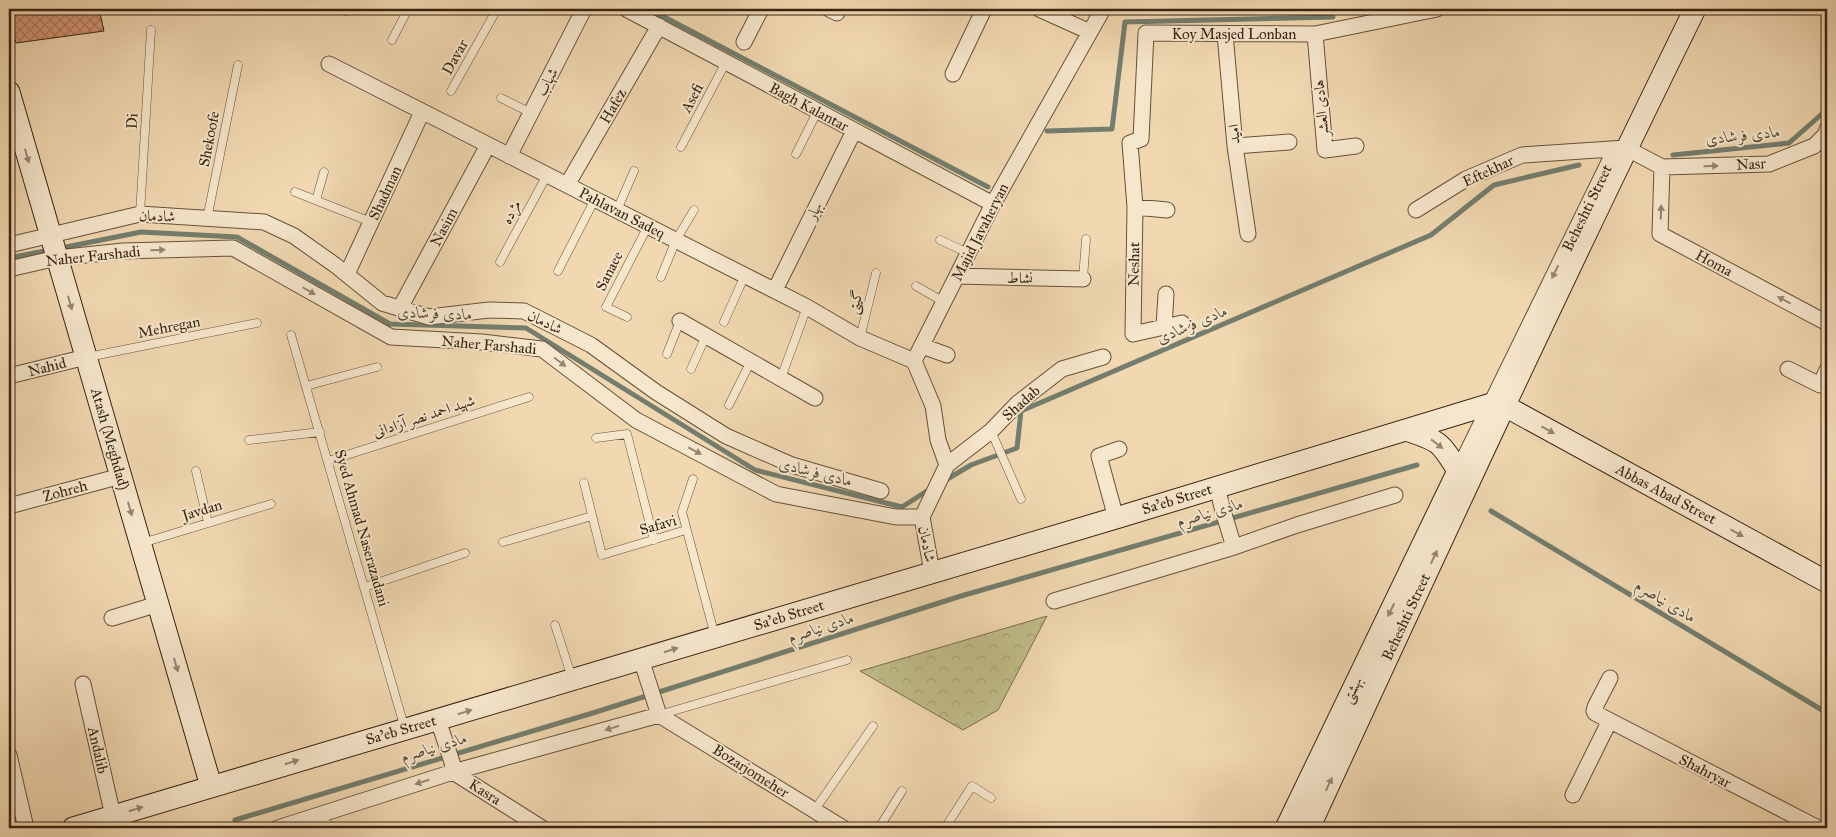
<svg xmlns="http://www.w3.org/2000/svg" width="1836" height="837" viewBox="0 0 1836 837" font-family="'IM FELL Great Primer',Amiri,serif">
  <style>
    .park { fill: url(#park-crowns); stroke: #7c704e }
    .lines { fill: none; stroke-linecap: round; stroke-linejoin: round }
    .stream { stroke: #737e6e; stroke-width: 5 }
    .building { fill: url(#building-cross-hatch); stroke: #382413 }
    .lane-casing { stroke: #66513a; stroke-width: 9 }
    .street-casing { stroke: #66513a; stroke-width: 17 }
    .secondary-casing { stroke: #382413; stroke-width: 23 }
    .lane { stroke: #f6e6cc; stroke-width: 8 }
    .street { stroke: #f6e6cc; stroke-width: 15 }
    .secondary { stroke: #f6e6cc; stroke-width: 21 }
    .oneway { fill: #978570 }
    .labels { text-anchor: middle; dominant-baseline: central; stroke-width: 4; stroke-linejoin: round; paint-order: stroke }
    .street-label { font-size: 15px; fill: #382413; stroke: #f6e6cc }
    .water-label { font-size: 16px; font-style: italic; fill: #514a39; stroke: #f6e6cc }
  </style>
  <defs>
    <pattern id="park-crowns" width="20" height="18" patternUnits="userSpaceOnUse" patternTransform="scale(1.25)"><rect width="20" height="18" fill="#c0bd88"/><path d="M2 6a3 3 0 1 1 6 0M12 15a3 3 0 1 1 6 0" fill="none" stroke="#a6a274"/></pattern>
    <pattern id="building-cross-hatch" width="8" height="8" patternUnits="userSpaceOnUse" patternTransform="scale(1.25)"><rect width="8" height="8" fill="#d59673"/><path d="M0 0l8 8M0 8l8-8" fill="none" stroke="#ae7a5d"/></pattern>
  </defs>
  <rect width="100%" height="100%" fill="#f1d8b1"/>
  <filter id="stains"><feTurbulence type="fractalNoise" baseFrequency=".004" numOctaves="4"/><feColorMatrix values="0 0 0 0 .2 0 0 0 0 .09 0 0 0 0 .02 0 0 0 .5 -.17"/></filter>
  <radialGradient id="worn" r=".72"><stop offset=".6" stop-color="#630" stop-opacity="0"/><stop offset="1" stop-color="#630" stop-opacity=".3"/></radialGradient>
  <!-- park -->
  <path class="park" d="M1047,616L998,710L963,730L860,671Z"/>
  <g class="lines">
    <!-- stream -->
    <path class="stream" d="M649,9L988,187
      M1047,131L1112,129L1125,22L1333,17
      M1673,155L1789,143L1823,113L1827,103
      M61,248L141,232L237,237L390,324L526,328L755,470L902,507L930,489
      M9,258L50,250
      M944,481L971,465L1017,448L1021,411L1431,235L1494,185L1579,165
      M1491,511L1827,713
      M235,820L596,712L961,596L1417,465"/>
  </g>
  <!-- building -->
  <path class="building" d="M9,9H99L104,31L16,43L9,16Z"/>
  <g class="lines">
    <!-- lane casing -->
    <g class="lane-casing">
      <path id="lane" d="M342,9L346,11
        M392,40L408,9
        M451,91L497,9
        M501,98L531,113
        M681,147L726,62
        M796,154L817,112
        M295,192L371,222
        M316,200L324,172
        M617,210L634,171
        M140,214L151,30
        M207,219L238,65
        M940,240L968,253
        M500,262L547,175
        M558,271L595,199
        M661,277L676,240L694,210
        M1083,279L1086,239
        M916,286L944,302
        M627,317L606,307L648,226
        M724,322L745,275
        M291,335L405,729
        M860,338L876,273
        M667,354L680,321
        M88,357L257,323
        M691,369L706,336
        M781,378L807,307
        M306,386L377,367
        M729,405L751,361
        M991,431L1021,499
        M596,438L627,434L654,540
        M249,440L320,432
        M328,461L529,397
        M196,471L208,523
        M693,479L682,512L715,636
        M584,483L602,555L686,530
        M503,542L592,516
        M142,543L271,504
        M365,587L465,553
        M555,625L572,678
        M659,715L847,660
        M814,811L873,726
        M316,817L334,828
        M879,828L902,791
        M945,828L972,786L991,798"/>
    </g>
    <!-- street casing -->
    <g class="street-casing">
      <path id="street" d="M626,9L993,204
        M829,9L837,13
        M1039,9L1090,32
        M1225,34L1235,146L1248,234
        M1315,34L1325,150L1356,146
        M744,42L761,9
        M329,64L807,307L860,338L914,361
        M953,74L984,9
        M1235,146L1289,142
        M509,156L584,9
        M1662,167L1660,234L1827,323
        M567,185L659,26
        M1135,207L1167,210
        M1416,210L1466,179L1522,155L1626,148L1662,167L1769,164L1814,146L1826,134L1827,129
        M9,245L140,214L264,222L294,236L335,265L382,303L429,317L489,310L524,311L591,345L656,392L726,436L792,465L881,491
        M9,269L57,258L123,251L233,248L391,337L482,342L542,349L636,420L776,494L896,517H922
        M347,274L422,112
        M957,276L1083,279
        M775,290L854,131
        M400,308L488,145
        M680,321L815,398
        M1182,323L1133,334L1135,207L1130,143L1141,139L1146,33L1315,34L1437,9
        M1164,327L1166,294
        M922,346L947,355
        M1788,369L1820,385L1827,370
        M9,376L86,357
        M947,465L938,440L933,406L914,361L993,204L1103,9
        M1458,471L1610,160
        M1217,487L1223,511L1234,547
        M9,506L121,476
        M922,517L947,465L991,431L1018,403L1062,369L1103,357
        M922,517L932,572
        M1116,518L1099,456L1119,449
        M1054,601L1234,547L1297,525L1395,495
        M112,618L158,604
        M641,659L659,715
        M1610,678L1595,707L1594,711L1595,713L1818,828
        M83,684L113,816
        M659,715L843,828
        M438,720L452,762L453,772L542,828
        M9,755L26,828
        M1573,795L1609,722
        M278,828L453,772L659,715"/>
    </g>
    <!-- secondary casing -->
    <g class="secondary-casing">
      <path id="secondary" d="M9,92L211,786
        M73,828L1116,518L1491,404L1505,406L1827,582
        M1286,828L1458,471C1440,441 1439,441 1406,430
        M1309,828C1435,554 1562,279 1695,9"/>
    </g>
    <!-- lane -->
    <use href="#lane" class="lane"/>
    <!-- street -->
    <use href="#street" class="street"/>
    <!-- secondary -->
    <use href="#secondary" class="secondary"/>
  </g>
  <!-- one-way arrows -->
  <defs><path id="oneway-solid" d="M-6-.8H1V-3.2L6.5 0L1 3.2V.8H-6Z" transform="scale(1.25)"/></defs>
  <g class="oneway">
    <use href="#oneway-solid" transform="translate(27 156) rotate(74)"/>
    <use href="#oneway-solid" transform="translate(1711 166) rotate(-2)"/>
    <use href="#oneway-solid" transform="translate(1661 212) rotate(-88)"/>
    <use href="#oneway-solid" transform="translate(158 250) rotate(-1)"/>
    <use href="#oneway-solid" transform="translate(1555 272) rotate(116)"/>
    <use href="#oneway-solid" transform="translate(309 291) rotate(30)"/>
    <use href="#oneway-solid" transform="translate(1784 300) rotate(-152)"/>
    <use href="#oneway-solid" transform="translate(70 303) rotate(74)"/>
    <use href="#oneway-solid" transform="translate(560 362) rotate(37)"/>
    <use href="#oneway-solid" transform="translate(1548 430) rotate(29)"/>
    <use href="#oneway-solid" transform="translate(1437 444) rotate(38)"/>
    <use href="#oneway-solid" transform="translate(695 451) rotate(28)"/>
    <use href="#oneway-solid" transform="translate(130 509) rotate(74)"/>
    <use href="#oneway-solid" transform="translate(1737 533) rotate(29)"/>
    <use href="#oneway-solid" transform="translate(1434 557) rotate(-65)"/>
    <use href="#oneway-solid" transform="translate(1391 610) rotate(116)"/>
    <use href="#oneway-solid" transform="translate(671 650) rotate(-17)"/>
    <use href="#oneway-solid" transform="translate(176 665) rotate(74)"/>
    <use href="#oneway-solid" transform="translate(465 712) rotate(-17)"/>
    <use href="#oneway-solid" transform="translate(612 728) rotate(163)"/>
    <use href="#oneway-solid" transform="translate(292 762) rotate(-17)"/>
    <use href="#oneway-solid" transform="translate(422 782) rotate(162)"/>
    <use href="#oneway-solid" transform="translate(1329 784) rotate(-65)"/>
    <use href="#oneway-solid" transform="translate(136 809) rotate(-17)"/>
  </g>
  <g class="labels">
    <!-- street labels -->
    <g class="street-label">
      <text x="1234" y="34">Koy Masjed Lonban</text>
      <text transform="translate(455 57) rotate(-61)">Davar</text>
      <text transform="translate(547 82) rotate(-63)">شهاب</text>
      <text transform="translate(692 98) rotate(-62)">Asefi</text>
      <text transform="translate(613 106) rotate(-60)">Hafez</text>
      <text transform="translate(809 107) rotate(28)">Bagh Kalantar</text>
      <text transform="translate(1321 108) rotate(-95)">هادی العشر</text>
      <text transform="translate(132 121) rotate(-87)">Di</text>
      <text transform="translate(1234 134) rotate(-95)">امید</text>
      <text transform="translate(209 139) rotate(-79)">Shekoofe</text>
      <text transform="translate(1751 164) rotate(-3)">Nasr</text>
      <text transform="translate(1488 171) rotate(-25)">Eftekhar</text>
      <text transform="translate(385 193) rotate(-65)">Shadman</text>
      <text transform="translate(1587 208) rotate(-64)">Beheshti Street</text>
      <text transform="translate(814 211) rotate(-64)">بهار</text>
      <text transform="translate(511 212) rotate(-62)">مژده</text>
      <text transform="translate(622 213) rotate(27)">Pahlavan Sadeq</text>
      <text transform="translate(157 216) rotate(1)">شادمان</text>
      <text transform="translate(444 227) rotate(-62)">Nasim</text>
      <text transform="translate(980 232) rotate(-63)">Majid Javaheryan</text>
      <text transform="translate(93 256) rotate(-6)">Naher Farshadi</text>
      <text transform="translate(1714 263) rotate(28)">Homa</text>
      <text transform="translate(1134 264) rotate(-89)">Neshat</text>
      <text transform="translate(609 271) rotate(-63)">Sanaee</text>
      <text transform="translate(1020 278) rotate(2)">نشاط</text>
      <text transform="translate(855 302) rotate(-76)">گیتی</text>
      <text transform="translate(545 322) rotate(26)">شادمان</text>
      <text transform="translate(169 327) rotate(-11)">Mehregan</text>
      <text transform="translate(489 345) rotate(5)">Naher Farshadi</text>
      <text transform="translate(47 367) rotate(-14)">Nahid</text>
      <text transform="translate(1021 403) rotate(-42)">Shadab</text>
      <text transform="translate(424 416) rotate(-18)">شهید احمد نصر آزادانی</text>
      <text transform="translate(110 439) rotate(74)">Atash (Meghdad)</text>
      <text transform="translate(65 491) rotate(-15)">Zohreh</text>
      <text transform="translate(1666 494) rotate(28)">Abbas Abad Street</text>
      <text transform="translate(1177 499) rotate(-17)">Sa'eb Street</text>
      <text transform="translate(202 510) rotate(-17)">Javdan</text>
      <text transform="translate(658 525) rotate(-16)">Safavi</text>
      <text transform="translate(362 528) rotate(74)">Syed Ahmad Naserazadani</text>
      <text transform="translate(927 544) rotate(79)">شادمان</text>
      <text transform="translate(789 615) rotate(-17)">Sa'eb Street</text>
      <text transform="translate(1406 617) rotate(-65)">Beheshti Street</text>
      <text transform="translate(1352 690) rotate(-64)">بهشتی</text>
      <text transform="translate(401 730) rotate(-16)">Sa'eb Street</text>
      <text transform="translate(98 750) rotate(77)">Andalib</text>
      <text transform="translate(751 771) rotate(32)">Bozarjomeher</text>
      <text transform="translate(1705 771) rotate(27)">Shahryar</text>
      <text transform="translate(485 792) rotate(32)">Kasra</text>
    </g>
    <!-- water labels -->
    <g class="water-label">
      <text transform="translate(1743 135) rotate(-6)">مادی فرشادی</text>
      <text transform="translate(435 313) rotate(2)">مادی فرشادی</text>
      <text transform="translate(1192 324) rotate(-23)">مادی فرشادی</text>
      <text transform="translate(816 472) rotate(14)">مادی فرشادی</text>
      <text transform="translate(1210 512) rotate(-16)">مادی نیاصرم</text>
      <text transform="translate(1666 601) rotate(31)">مادی نیاصرم</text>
      <text transform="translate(821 627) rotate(-18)">مادی نیاصرم</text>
      <text transform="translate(434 747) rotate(-17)">مادی نیاصرم</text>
    </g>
  </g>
  <!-- margin -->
  <rect width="1836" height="837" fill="none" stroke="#f1d8b1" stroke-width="30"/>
  <rect x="10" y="10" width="1816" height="817" fill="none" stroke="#382413" stroke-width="2.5"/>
  <rect x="15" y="15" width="1806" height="807" fill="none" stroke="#382413"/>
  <rect width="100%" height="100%" filter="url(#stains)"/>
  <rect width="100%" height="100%" fill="url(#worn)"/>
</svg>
